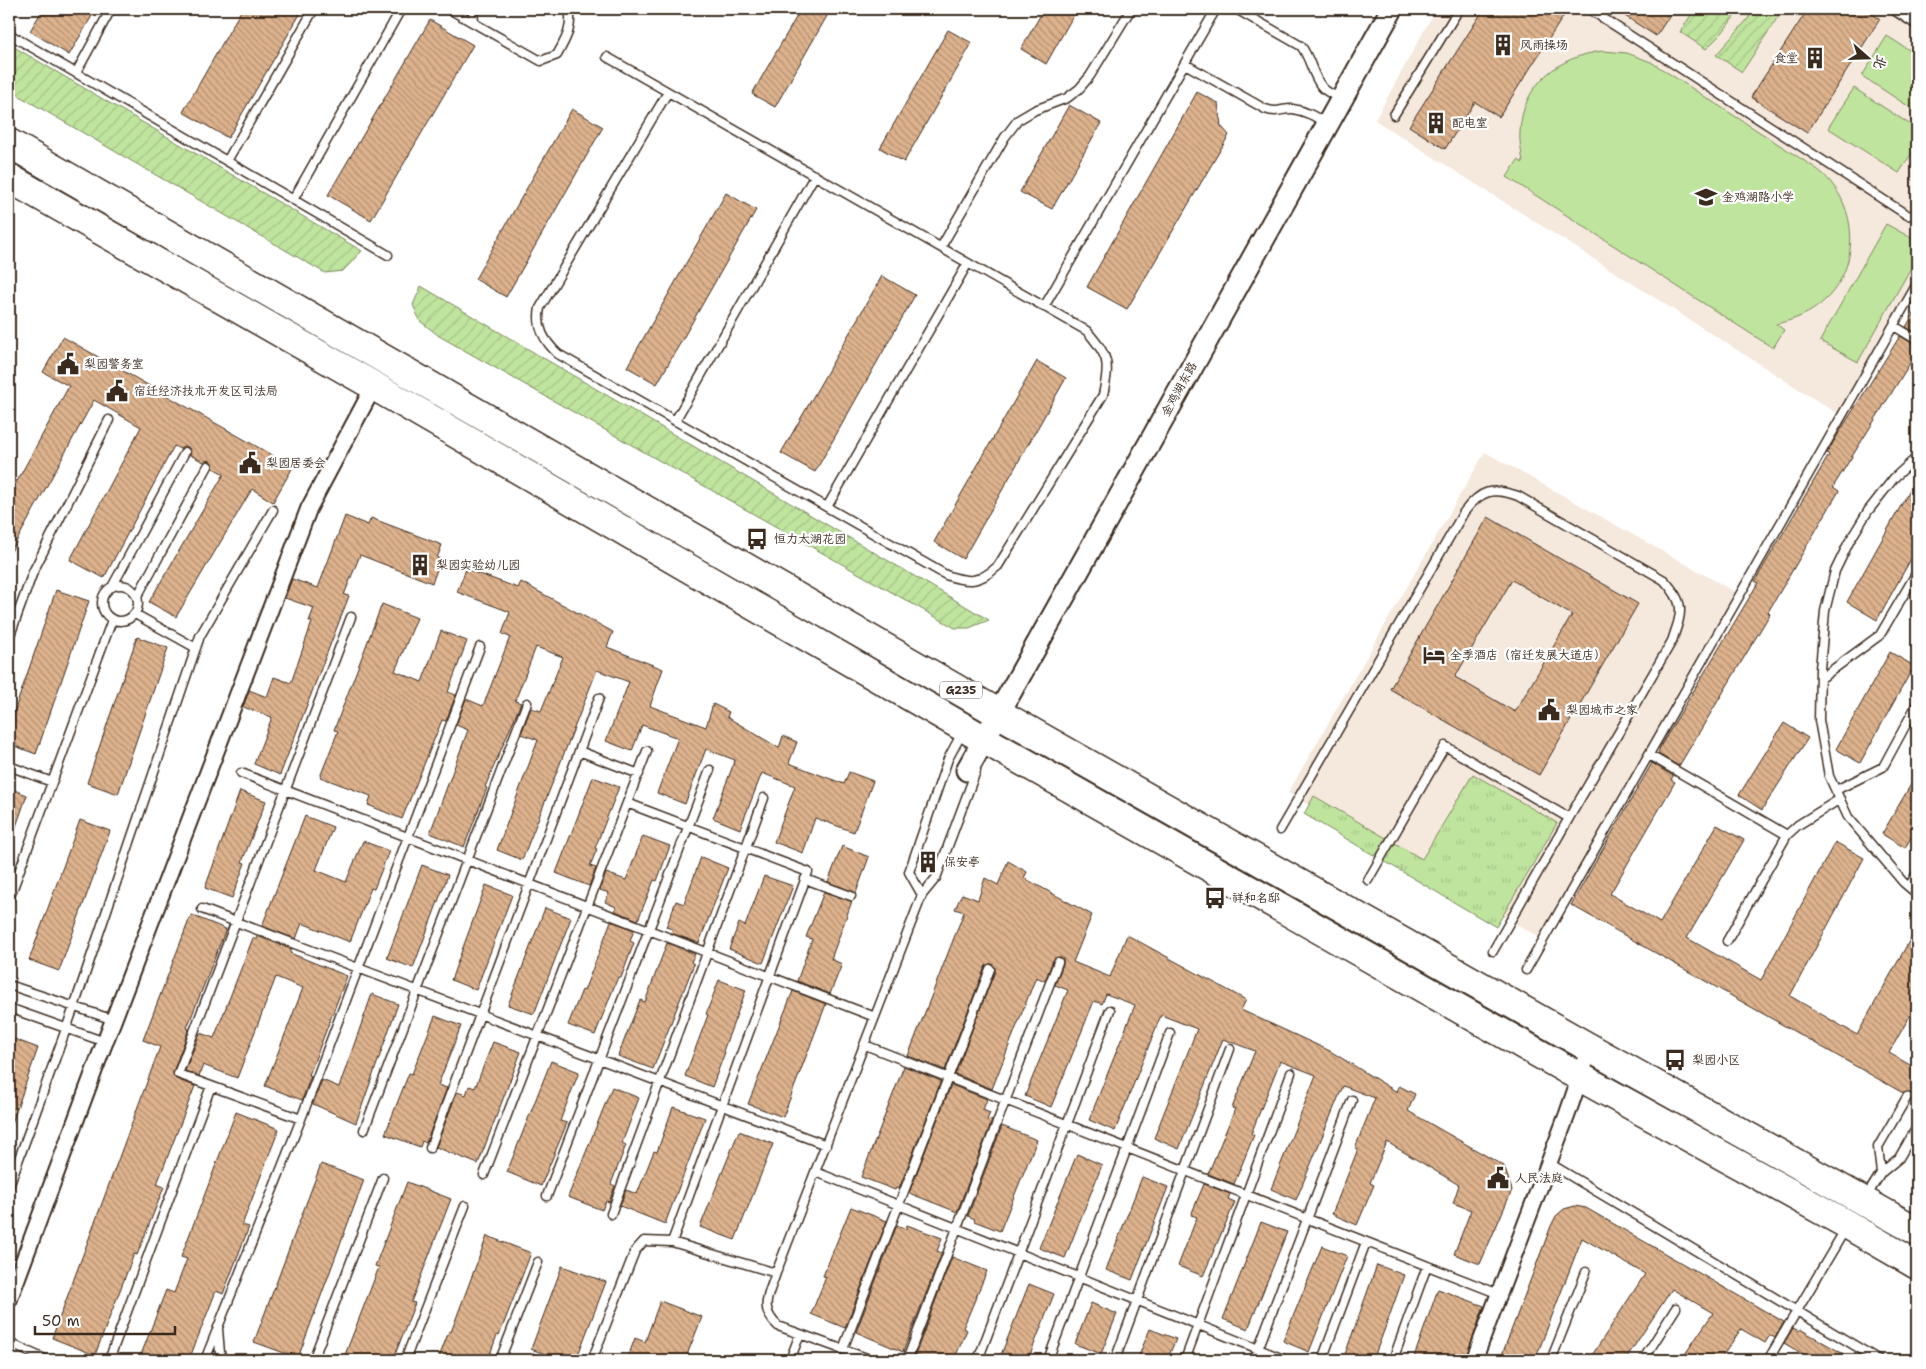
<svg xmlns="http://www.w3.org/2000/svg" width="1926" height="1369" viewBox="0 0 1926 1369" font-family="'Shantell Sans','LXGW WenKai TC',sans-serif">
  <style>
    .built { fill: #f5e8dd }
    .grass { fill: url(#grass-tufts); stroke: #7d875e }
    .garden { fill: url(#garden-furrows); stroke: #7d875e }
    .pitch { fill: #bfe49e; stroke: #7d875e }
    .building { fill: url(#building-back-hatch); stroke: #3b2a1e; fill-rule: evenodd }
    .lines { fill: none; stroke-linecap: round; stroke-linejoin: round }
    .lane-casing { stroke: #3b2a1e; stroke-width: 11 }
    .street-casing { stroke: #3b2a1e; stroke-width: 19 }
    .secondary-casing { stroke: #3b2a1e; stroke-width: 25 }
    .highway-casing { stroke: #3b2a1e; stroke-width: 31 }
    .lane { stroke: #fff; stroke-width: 8 }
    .street { stroke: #fff; stroke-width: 15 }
    .secondary { stroke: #fff; stroke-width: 21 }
    .highway { stroke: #fff; stroke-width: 28 }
    .labels { text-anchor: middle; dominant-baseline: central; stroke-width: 4.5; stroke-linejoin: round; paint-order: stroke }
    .shield { fill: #fff; stroke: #766a62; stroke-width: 1 }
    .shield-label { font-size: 11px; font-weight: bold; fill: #3b2a1e }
    .poi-label { font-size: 12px; fill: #3b2a1e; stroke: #fff; text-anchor: start }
    .street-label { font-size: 12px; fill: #3b2a1e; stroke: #fff }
  </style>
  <defs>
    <pattern id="grass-tufts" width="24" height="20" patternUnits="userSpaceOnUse" patternTransform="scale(1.25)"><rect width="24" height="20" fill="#bfe49e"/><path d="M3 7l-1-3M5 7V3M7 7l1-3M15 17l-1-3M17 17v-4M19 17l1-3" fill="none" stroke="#a5c488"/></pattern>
    <pattern id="garden-furrows" width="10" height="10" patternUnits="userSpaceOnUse" patternTransform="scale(1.25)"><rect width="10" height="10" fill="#bfe49e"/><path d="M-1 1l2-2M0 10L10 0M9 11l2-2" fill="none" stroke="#a5c488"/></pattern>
    <pattern id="building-back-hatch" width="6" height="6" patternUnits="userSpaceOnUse" patternTransform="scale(1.25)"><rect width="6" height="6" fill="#ddb28d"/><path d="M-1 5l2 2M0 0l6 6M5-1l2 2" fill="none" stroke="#b49173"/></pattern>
  </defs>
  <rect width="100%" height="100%" fill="#fff"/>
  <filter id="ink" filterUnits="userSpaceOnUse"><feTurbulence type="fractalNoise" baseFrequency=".02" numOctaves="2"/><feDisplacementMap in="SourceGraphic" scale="10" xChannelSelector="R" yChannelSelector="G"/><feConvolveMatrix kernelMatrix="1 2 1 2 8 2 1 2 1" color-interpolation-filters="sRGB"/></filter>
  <g filter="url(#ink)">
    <!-- built -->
    <path class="built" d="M1436,9H1917V274L1838,414L1375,120Z
      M1485,452L1737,593L1542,939L1288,793Z"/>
    <!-- grass -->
    <path class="grass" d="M1473,774L1557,823L1496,927L1304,814L1314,796L1422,859Z"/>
    <!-- garden -->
    <path class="garden" d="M1695,9H1740L1722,33L1706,49L1680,32Z
      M1754,9H1783L1742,72L1716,55L1747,20Z
      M9,44L362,251L343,271L325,273L9,90Z
      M421,286L989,620L969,628H955L439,336L420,321L413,305Z"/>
    <!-- pitch -->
    <path class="pitch" d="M1887,36L1917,55V112L1862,76Z
      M1603,51L1627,53L1651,62L1817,169C1858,200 1863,265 1824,301C1810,314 1794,320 1776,324L1784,330L1773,348L1507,177L1518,160L1523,163C1522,153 1519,142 1520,132C1522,84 1559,56 1603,51Z
      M1854,88L1917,129V145L1899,173L1828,128Z
      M1886,224L1917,241V257L1858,362L1820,341Z"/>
    <!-- building -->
    <path class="building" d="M43,9H96L69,55L30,31Z
      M242,9H303L228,138L183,112Z
      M801,9H831L775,107L752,94Z
      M1044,9H1077L1046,64L1021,49Z
      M1484,9H1568L1499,117L1475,102L1445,149L1409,126Z
      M1614,9H1674L1656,36Z
      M1808,9H1864L1880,19L1807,133L1751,97Z
      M430,20L473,45L371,220L328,195Z
      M948,30L972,43L904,162L880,148Z
      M1197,92L1218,103L1221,126L1229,135L1127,309L1087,287Z
      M1069,105L1101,123L1052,209L1020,192Z
      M572,109L603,127L506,297L475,279Z
      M726,193L756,210L657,384L627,367Z
      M882,276L915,295L815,472L781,453Z
      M1917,308V334L1906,327Z
      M1900,336L1917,346V352L1833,487L1839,491L1768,612L1770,614L1679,766L1658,754L1660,747L1758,583L1755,581L1829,455L1827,453L1840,431Z
      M63,337L293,467L273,502L252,489L176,617L149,602L224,474L213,468L211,461L207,460L204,462L190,455L191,451L188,447L184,446L180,449L174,446L104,578L70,560L141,427L94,400L9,555V496L69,386L43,372Z
      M1037,361L1066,378L963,559L934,542Z
      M1917,477V548L1877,620L1847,602Z
      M345,516L368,525L371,518L442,545L437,558L441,559L432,583L360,555L344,595L349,596L280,775L254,764L272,717L243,707L249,690L267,697L274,677L291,683L312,622L309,621L314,608L285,598L292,579L318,588Z
      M1488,517L1638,604L1539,775L1390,689ZM1512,580L1572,615L1515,712L1455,677Z
      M466,569L518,588L521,582L613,632L607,647L663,669L650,706L706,727L713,704L729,712L727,717L779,748L783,736L797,742L789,763L844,784L849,772L873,781L854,832L815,818L803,853L774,842L795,786L762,773L740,829L713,818L735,760L706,749L685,804L657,793L678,738L642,725L632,751L606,741L629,682L597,670L522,860L497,850L538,740L521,734L531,708L541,711L563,657L536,647L515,701L521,703L485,787L487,788L464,847L430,833L468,730L456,725L466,699L483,706L510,637L502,634L510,612L457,592Z
      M56,590L89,601L36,754L9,744V727Z
      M382,604L417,618L395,671L422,682L441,631L467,641L448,692L456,695L446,721L442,720L402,819L368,805L371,796L320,777L338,731L334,730Z
      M137,637L168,648L118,794L87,783Z
      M1890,652L1914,666L1860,763L1836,749Z
      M1784,723L1808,738L1762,810L1739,795Z
      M1652,763L1673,776L1671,780L1675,782L1610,894L1660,923L1717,825L1744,840L1687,938L1761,980L1835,842L1864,858L1790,996L1857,1035L1917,927V1003L1889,1053L1917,1069V1102L1912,1099V1095L1909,1092L1903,1093L1571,905Z
      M1917,774V827L1905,848L1882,834Z
      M593,777L619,787L595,848L597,849L590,866L596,868L589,886L556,873Z
      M9,788L27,795L11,841H9Z
      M240,791L266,801L242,862L245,863L232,898L205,888Z
      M305,816L333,827L316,870L346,882L363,841L389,851L374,889L371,888L350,942L302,923L296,939L262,926Z
      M80,820L110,831L59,971L29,960Z
      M643,836L670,846L657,881L654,880L638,920L615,911L616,907L605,902L609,893L600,890L606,873L626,880Z
      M842,846L869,857L856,893L828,882Z
      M701,857L728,868L699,943L671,933L672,929L666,927L676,901L684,904Z
      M1008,861L1027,872L1024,878L1092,915L1073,962L1110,977L1127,935L1246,1000L1241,1010L1330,1051L1397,1092L1399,1086L1415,1094L1408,1111L1504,1166L1512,1190L1480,1264L1454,1254L1471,1210L1453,1203L1459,1185L1387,1142L1370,1183L1374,1185L1357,1225L1332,1214L1358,1149L1355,1148L1375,1098L1343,1086L1296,1200L1271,1189L1316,1075L1280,1061L1251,1134L1254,1135L1234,1184L1208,1174L1235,1109L1232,1108L1255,1051L1223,1039L1179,1149L1154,1138L1197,1029L1161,1015L1115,1131L1089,1120L1135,1005L1106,994L1102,1004L1094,1001L1051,1107L1025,1096L1068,990L1055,985L1063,964V959L1060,957L1053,960L1045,981L1036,977L992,1089L955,1074L995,971V968L992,964H989L985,967L945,1070L908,1056L964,912L955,909L962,894L978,900L985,878L998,885Z
      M422,865L448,875L413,968L387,958Z
      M764,876L793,886L763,963L729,949L739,923L745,926Z
      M486,885L512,895L476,990L451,980Z
      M824,892L852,901L831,959L842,964L830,994L797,981L812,939L806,937Z
      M545,908L571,918L534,1014L508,1005Z
      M191,915L226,929L187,1028L189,1029L173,1072L176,1079L195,1086L157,1184L164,1187L137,1255L134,1254L95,1355L52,1338L160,1047L143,1040Z
      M611,921L634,930L630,941L634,943L621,978L618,977L595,1035L568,1025L582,990L584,991Z
      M257,936L292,949L290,953L347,976L309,1075L311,1076L302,1100L265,1086L303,988L276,977L237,1078L203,1065L199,1076L185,1071L200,1033L214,1038L253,938L256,940Z
      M667,943L695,954L691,962L694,964L653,1069L618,1056L640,1000L645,1002Z
      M719,980L746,990L723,1051L725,1052L712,1087L685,1076L708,1015L706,1014Z
      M793,991L826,1004L783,1117L748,1104Z
      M372,994L398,1004L356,1123L313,1104L322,1080L339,1087Z
      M435,1016L461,1026L438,1085L447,1088L426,1143L422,1141L420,1147L385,1134L409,1073L412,1074Z
      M9,1037L38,1048L11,1126H9Z
      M493,1042L521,1052L478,1164L436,1147L457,1092L466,1095L469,1086L475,1088Z
      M551,1061L579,1072L560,1121L567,1123L541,1186L507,1172Z
      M904,1066L941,1081L899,1189L896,1188L895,1190L861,1177Z
      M951,1085L987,1099L983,1110L990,1113L987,1120L992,1121L957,1212L909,1193Z
      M612,1087L639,1098L622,1143L626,1145L611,1184L615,1186L609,1202L606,1201L602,1210L568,1197Z
      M673,1107L705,1118L665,1224L620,1206L626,1190L637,1194L654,1151L657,1152Z
      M236,1112L279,1129L242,1225L249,1227L223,1294L216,1291L189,1360H139L166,1290L174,1293L187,1259L181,1257Z
      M1002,1126L1037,1140L1000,1231L974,1221L975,1219L968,1216Z
      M739,1131L773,1144L735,1240L700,1227Z
      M1077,1154L1102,1165L1065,1258L1039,1248Z
      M321,1164L364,1180L298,1358L254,1342Z
      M1142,1177L1168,1187L1132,1280L1106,1270Z
      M407,1182L451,1199L411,1302L415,1303L393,1360H343L379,1267L375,1266Z
      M1204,1184L1230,1194L1228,1199L1235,1202L1203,1276L1178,1266L1197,1217L1191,1215Z
      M1575,1206L1586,1208L1784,1322L1775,1338L1770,1335L1765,1343L1741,1329L1720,1360H1681L1713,1313L1672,1289L1625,1360H1589L1645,1274L1582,1238L1535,1360H1500L1551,1226L1556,1216L1564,1209Z
      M851,1207L887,1221L845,1328L811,1314L826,1277L823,1276Z
      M1261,1222L1287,1232L1248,1329L1223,1319Z
      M897,1225L906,1229L907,1225L942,1238L937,1251L942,1253L903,1352L856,1332Z
      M487,1236L531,1253L499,1336L497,1335L488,1360H438L449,1331L451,1332Z
      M1322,1246L1347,1256L1309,1352L1283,1341Z
      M952,1257L987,1271L963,1328L967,1330L954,1360H927L915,1355Z
      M1377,1265L1404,1275L1388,1320L1373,1360H1343Z
      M562,1266L606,1282L576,1360H561L531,1349Z
      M1029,1284L1054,1294L1028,1360H999Z
      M1438,1289L1484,1306L1465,1360H1413Z
      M660,1301L702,1317L685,1360H627L635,1338L645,1342Z
      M1091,1303L1117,1314L1101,1354L1075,1344Z
      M1793,1328L1799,1331L1800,1329L1854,1360H1801L1804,1355L1784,1343Z
      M1150,1329L1176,1339L1167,1360H1137Z"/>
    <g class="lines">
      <!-- lane casing -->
      <g class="lane-casing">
        <path id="lane" d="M449,9L541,61L557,55C566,39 573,27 569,9
          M473,9L474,22
          M1236,9L1301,46C1311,59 1312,75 1322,87C1326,92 1334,95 1339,98
          M1589,9L1907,215L1917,216
          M1892,9L1917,25
          M9,34L388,255
          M607,57C767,148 927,240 1087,331C1109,357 1110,362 1103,395L998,566C979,583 969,583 946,575L558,354C544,341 536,327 540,308L668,92
          M1185,64L1265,109C1279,114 1282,108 1293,109C1306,111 1316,117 1327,124
          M76,73L111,9
          M1394,115L1459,9
          M227,161L314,9
          M293,200L401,9
          M941,247L1005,137L1018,120L1035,110L1067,98L1079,89L1090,76L1131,9
          M1044,307L1216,9
          M1894,326L1917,340
          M675,421L815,175
          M1917,457L1894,478L1868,511L1849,542L1835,571L1825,611L1820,669L1819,720L1829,776L1848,817L1903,882L1917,894
          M827,507L968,263
          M102 603a18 18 0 1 1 36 0a18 18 0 1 1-36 0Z
          M112,587L185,452
          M137,597L208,466
          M135,614L196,648
          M9,638L33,572L109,420
          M1820,679L1880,635L1917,572
          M963,731L948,759L909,872L922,895L936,878L976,771
          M579,751L639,774
          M1649,755L1787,835
          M9,766L52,782
          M241,773L875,1017
          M1836,790L1883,767L1917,704
          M627,803L808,872L672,1242
          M1280,830L1464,512C1481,490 1492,487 1518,496L1664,580C1686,604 1682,612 1672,641L1569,818L1445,746L1368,880
          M805,879L851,896
          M1909,887L1917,873
          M9,899L112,620
          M202,909L826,1145
          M1727,941L1787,835L1798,825L1840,799
          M1493,951L1569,818
          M1526,970L1917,284
          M9,985L114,1020
          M9,1008L105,1042
          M865,1045L1499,1294
          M211,1086L178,1074L351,617
          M364,1130L527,703
          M430,1148L599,698
          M1549,1163L1879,1360
          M816,1172L1286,1360
          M1881,1173L1878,1147L1907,1097
          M484,1175L647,751
          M9,1186L74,1007L200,636L273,510
          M547,1196L710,770
          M1866,1197L1881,1173L1899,1158L1917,1127
          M611,1214L764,798
          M218,1329L220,1353L223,1360
          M9,1343L47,1360
          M843,1349L990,969
          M109,1360L211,1086L301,1119
          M205,1360L301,1119L480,647
          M313,1360L383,1178
          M405,1360L465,1206
          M500,1360L538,1262
          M592,1360L635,1251L644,1241L672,1242L776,1273
          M790,1360L800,1334
          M872,1360L778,1326C758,1308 769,1295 776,1273L922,895
          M907,1360L1058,962
          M978,1360L1110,1010
          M1048,1360L1170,1033
          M1115,1360L1230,1049
          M1185,1360L1291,1073
          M1254,1360L1352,1100
          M1322,1360L1366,1242
          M1393,1360L1427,1266
          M1551,1360L1586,1272
          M1643,1360L1676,1308
          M1768,1360L1846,1228"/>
      </g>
      <!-- street casing -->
      <g class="street-casing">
        <path id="street" d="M9,1300L100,1055L309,508L374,386
          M1474,1360L1567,1115L1590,1048"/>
      </g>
      <!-- secondary casing -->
      <g class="secondary-casing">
        <path id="secondary" d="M967,770L1392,9"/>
      </g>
      <!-- highway casing -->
      <g class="highway-casing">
        <path id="highway" d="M9,143L1007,718L1590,1048L1917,1231
          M9,178L374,386L992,744L1580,1077L1848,1225L1917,1265"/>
      </g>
      <!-- lane -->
      <use href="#lane" class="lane"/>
      <!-- street -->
      <use href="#street" class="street"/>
      <!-- secondary -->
      <use href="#secondary" class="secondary"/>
      <!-- highway -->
      <use href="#highway" class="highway"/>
    </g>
  </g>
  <!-- icons -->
  <defs>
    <g id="building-bare" transform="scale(1.725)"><path d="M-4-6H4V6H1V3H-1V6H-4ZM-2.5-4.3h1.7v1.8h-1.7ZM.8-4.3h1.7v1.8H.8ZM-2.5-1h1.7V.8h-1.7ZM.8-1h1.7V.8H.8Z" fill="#3b2a1e" stroke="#fff" stroke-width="2.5" paint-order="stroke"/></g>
    <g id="school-bare" transform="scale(1.725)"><path d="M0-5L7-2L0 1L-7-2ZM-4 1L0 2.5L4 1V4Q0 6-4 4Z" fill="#3b2a1e" stroke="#fff" stroke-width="2.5" paint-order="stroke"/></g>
    <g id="civic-bare" transform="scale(1.725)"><path d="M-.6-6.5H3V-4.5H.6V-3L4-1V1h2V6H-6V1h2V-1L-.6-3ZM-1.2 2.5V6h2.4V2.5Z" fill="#3b2a1e" stroke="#fff" stroke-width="2.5" paint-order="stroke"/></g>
    <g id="bus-bare" transform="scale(1.725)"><path d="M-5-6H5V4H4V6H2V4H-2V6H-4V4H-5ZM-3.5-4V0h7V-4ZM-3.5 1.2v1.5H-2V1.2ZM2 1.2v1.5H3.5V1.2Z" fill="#3b2a1e" stroke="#fff" stroke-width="2.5" paint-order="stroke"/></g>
    <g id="hotel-bare" transform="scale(1.725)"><path d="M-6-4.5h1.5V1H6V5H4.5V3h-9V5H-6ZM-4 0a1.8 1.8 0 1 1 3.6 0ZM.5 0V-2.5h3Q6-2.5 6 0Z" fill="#3b2a1e" stroke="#fff" stroke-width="2.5" paint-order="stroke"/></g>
  </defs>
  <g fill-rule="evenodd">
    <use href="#building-bare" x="1503" y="45"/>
    <use href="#building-bare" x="1815" y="58"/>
    <use href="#building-bare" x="1436" y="123"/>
    <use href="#school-bare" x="1706" y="197"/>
    <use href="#civic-bare" x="68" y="364"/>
    <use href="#civic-bare" x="117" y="391"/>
    <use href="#civic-bare" x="250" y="463"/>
    <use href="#bus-bare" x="757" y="539"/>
    <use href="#building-bare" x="420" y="565"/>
    <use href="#hotel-bare" x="1434" y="655"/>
    <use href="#civic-bare" x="1549" y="710"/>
    <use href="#building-bare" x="928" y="862"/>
    <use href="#bus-bare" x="1215" y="898"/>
    <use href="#bus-bare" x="1675" y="1060"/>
    <use href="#civic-bare" x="1498" y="1178"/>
  </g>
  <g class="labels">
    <!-- shield labels -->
    <rect class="shield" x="940" y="681.5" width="42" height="17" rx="4"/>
    <g class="shield-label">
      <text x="961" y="690">G235</text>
    </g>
    <!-- poi labels -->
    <g class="poi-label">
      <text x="1520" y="45">风雨操场</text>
      <text x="1798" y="58" text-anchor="end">食堂</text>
      <text x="1452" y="123">配电室</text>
      <text x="1722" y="197">金鸡湖路小学</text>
      <text x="84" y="364">梨园警务室</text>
      <text x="134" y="391">宿迁经济技术开发区司法局</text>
      <text x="266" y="463">梨园居委会</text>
      <text x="774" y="539">恒力太湖花园</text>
      <text x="436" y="565">梨园实验幼儿园</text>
      <text x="1450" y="655">全季酒店（宿迁发展大道店）</text>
      <text x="1566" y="710">梨园城市之家</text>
      <text x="944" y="862">保安亭</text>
      <text x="1232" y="898">祥和名邸</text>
      <text x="1692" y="1060">梨园小区</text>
      <text x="1515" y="1178">人民法庭</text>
    </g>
    <!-- street labels -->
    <g class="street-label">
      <text transform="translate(1179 389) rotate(-61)">金鸡湖东路</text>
    </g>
  </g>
  <!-- margin -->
  <rect width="1926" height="1369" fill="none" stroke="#fff" stroke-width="30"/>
  <rect x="15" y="15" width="1896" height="1339" fill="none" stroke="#3b2a1e" stroke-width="2" filter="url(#ink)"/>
  <!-- north arrow -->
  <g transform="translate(1868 58) rotate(110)" stroke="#ffffff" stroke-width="4" paint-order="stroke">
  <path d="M0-4L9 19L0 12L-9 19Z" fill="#3b2a1e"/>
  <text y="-8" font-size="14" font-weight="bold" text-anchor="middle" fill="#3b2a1e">北</text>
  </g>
  <!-- scale -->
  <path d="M35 1326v8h140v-8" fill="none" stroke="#3b2a1e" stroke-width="2.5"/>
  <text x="42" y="1326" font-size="15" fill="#3b2a1e" stroke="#ffffff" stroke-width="4" paint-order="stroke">50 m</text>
</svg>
